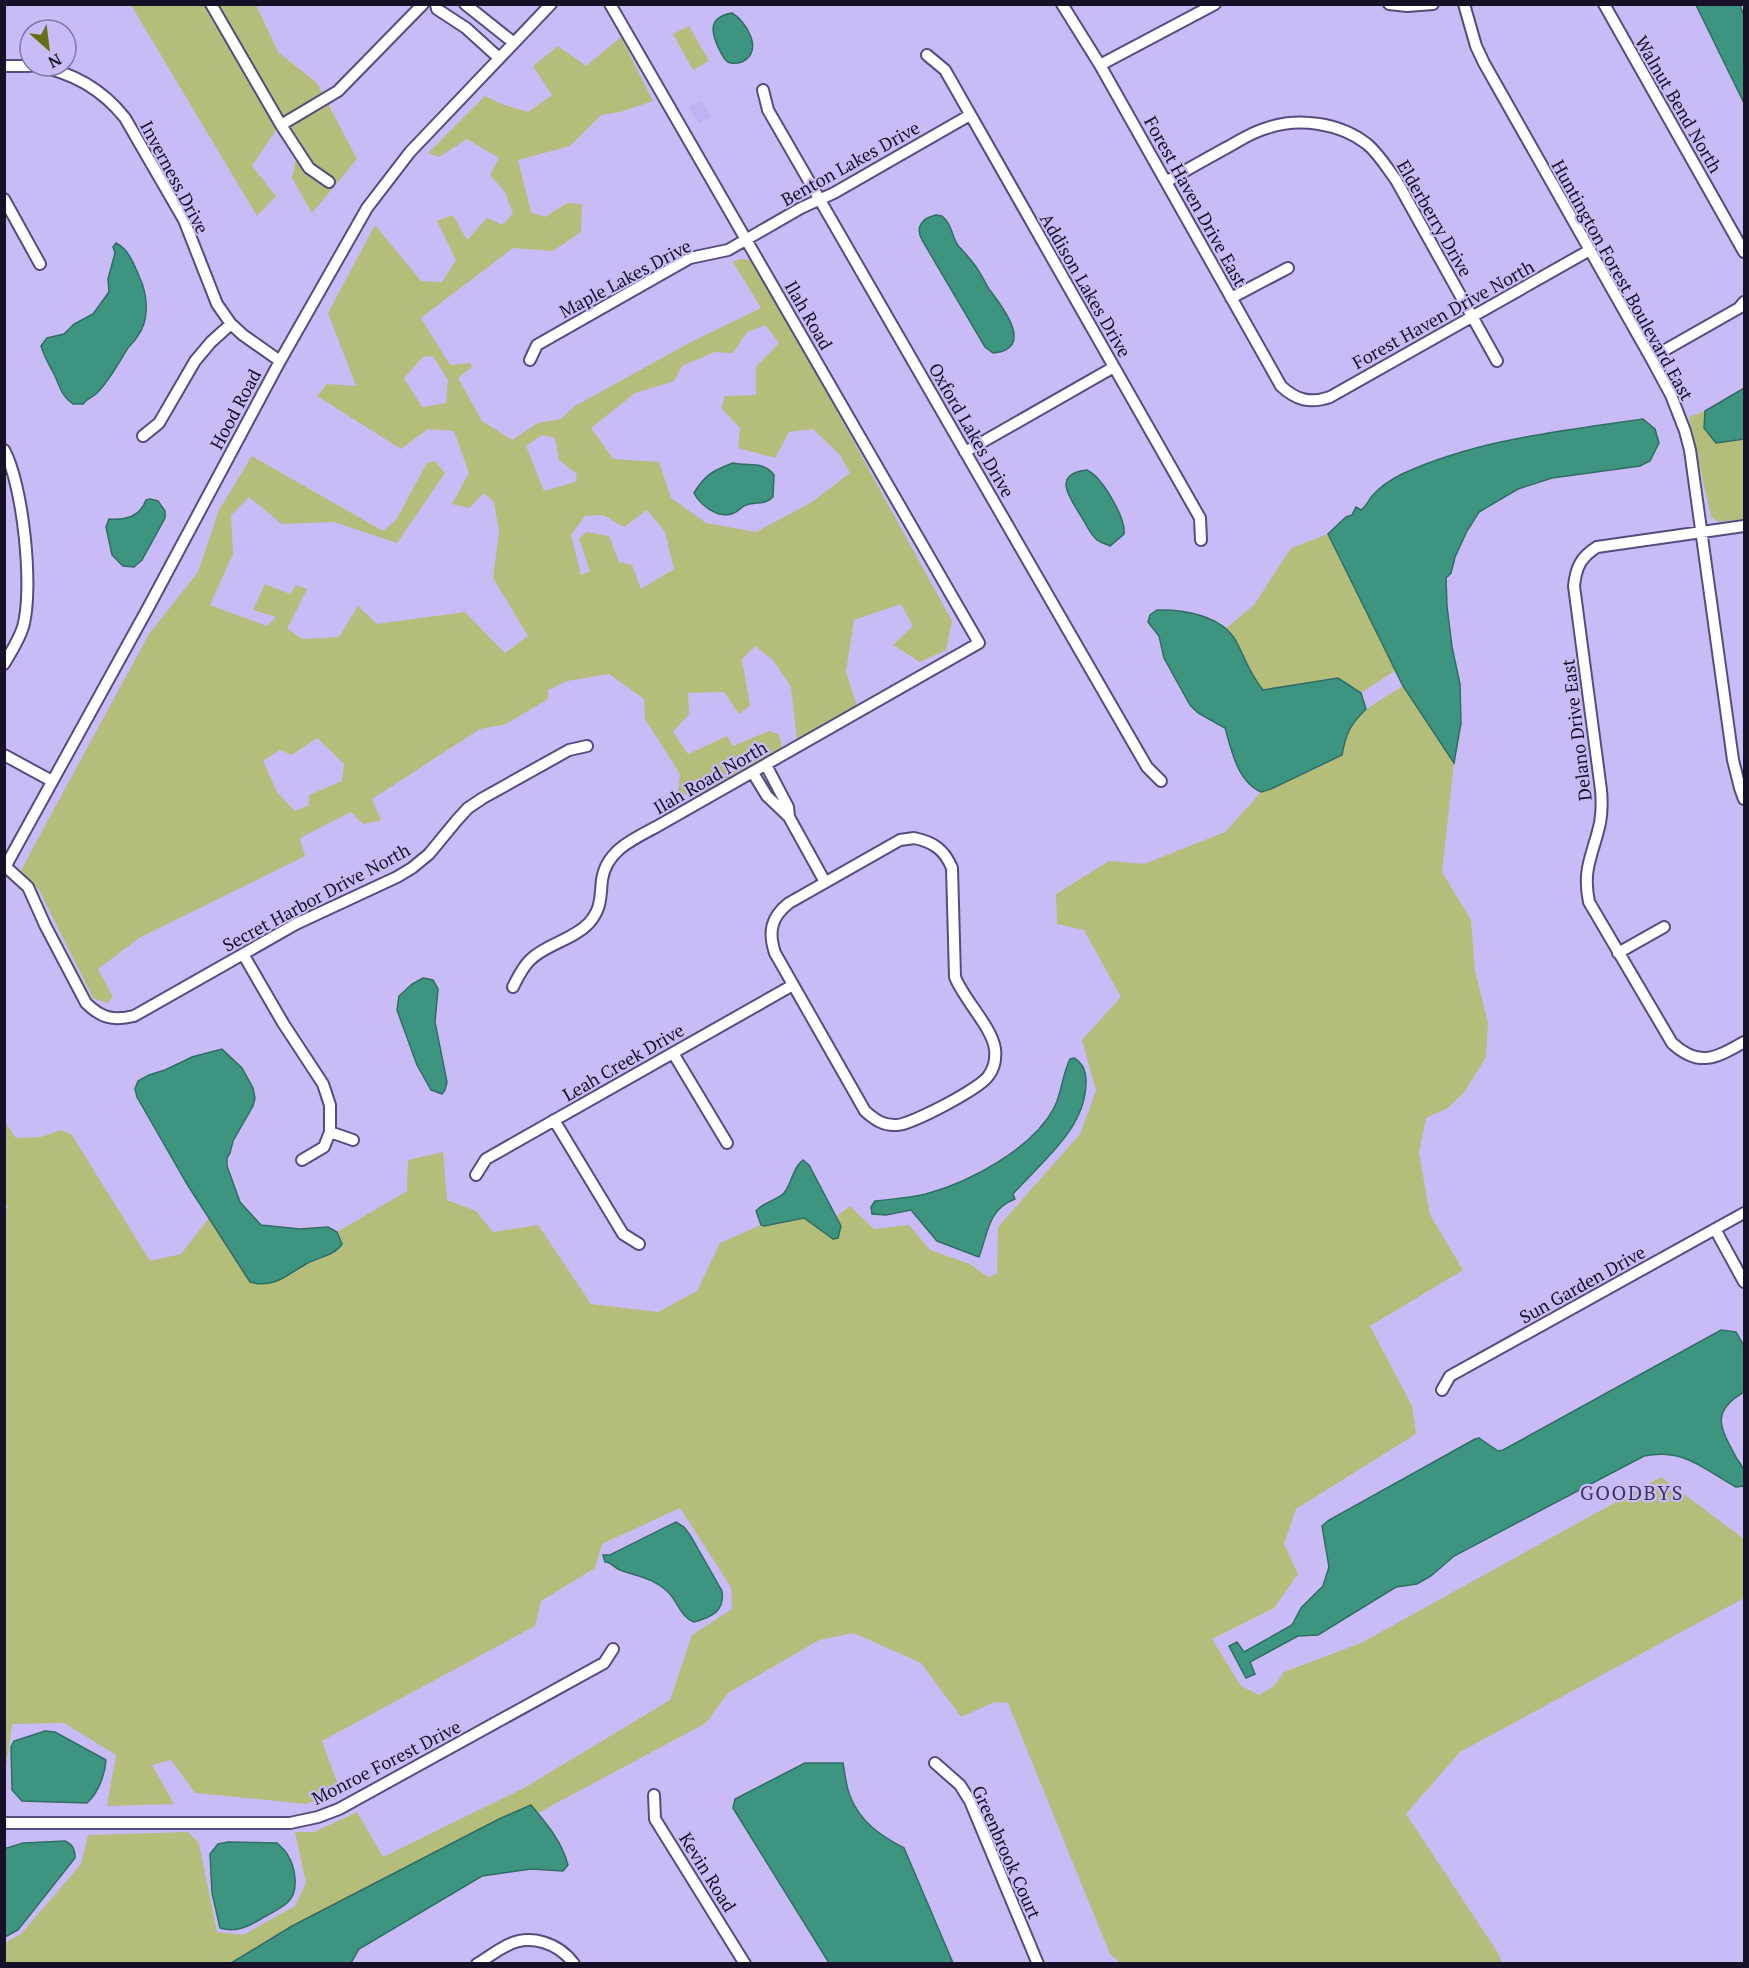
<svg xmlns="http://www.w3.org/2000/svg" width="1749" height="1968" viewBox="0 0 1749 1968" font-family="'PT Serif',serif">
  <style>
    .built { fill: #c0b1f3 }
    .green { fill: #b4bd79; fill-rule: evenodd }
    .water { fill: #3d9580; stroke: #316d65; stroke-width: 1.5 }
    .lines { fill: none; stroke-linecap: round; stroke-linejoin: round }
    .minor-casing { stroke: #584b7e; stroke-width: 14 }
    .minor { stroke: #fff; stroke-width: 10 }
    .labels { text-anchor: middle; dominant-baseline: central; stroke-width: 4.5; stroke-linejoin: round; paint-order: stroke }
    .street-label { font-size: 18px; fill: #161126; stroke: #c9bcf6 }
    .neighbourhood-label { font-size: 20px; letter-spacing: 1.5px; fill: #3e3061; stroke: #c9bcf6 }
  </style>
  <rect width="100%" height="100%" fill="#c9bcf6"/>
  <!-- built -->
  <path class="built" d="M702,101L711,117L699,124L689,107Z"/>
  <!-- green -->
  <path class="green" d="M131,5H256L278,52L317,83L357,159L312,213L292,178L300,141L278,127L252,166L276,196L257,216Z
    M689,26L709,61L693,70L673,34Z
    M621,37L653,101L620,112L601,115L570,146L518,160L531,212L545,217L567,203L582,204L581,232L553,251L513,248L421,318L450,365L470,363L472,367L458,378L482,421L512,440L538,423L561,419L575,406L691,342L761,308L733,262L740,259L754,260L952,621L946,650L920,662L893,645L913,626L901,604L854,620L846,671L857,706L797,740L791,687L773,660L755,646L742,659L750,706L739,714L724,692L688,693L689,714L673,732L688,754L727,736L733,746L769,731L779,734L783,751L696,797L678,793L680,774L645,719L644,699L609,674L567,681L548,690V699L506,724L480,729L372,799L381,820L363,824L351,812L300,838L305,856L139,938L98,969L113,997L107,1003L93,998L39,890L21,870L149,634L198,572L219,510L252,456L383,531L396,520L427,463L435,461L445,473L397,543L334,522L282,524L249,497L231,515L233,554L210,605L267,626L276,617L253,610L265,584L290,594L296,585L307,589L287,629L303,639L339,637L358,606L377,624L465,612L505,653L528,636L493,578L499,532L494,502L484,493L469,508L452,504L469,473L454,431L428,429L401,449L317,396L327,384L356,386L328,313L375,225L421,281L442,282L456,260L437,221L453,215L467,240L487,218L502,225L513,214L505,192L490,175L499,158L467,139L439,157L428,153L485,96L501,104L528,112L552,95L533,66L558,46L586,66ZM765,325L779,343L756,367V395L725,396L721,408L740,428L738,448L775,458L789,432L813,429L840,455L850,473L812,502L756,532L706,523L671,498L659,462L613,459L591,428L635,393L674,381L682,366L715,352L733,353L747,332ZM433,356L448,380L446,403L422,407L404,378L423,357ZM542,435L555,438L559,460L577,474L575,482L544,491L526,446ZM647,510L665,532L674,569L641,589L632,565L619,562L609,536L587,532L579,538L590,571L581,575L571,535L585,516L603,515L624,527ZM317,738L344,764L342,781L309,795V805L295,811L277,792L263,761L280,750L292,755Z
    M1705,411L1704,428L1716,443L1744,439V519L1719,522L1711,517L1689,417Z
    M1328,534L1396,670L1361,693L1337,678L1263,690L1250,674L1235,639L1225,629L1254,605L1291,548Z
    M1403,686L1454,763L1442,872L1471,920L1475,971L1488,1023L1486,1057L1465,1091L1448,1108L1426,1118L1419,1153L1430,1215L1463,1270L1370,1326L1412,1406L1416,1434L1296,1509L1284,1544L1298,1574L1274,1608L1212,1639L1241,1686L1259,1695L1274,1686L1284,1672L1361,1643L1661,1477L1744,1539V1598L1460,1752L1406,1814L1498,1953L1502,1963H1121L1110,1954L1008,1703L995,1702L961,1717L921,1663L854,1633L819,1640L728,1693L706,1723L538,1813L531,1806L499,1819L292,1926L231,1963H5V1943L21,1934L81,1864L88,1835L188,1832L199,1843L217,1932L243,1935L295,1906L306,1883L295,1832H314L357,1812L383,1857L524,1788L670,1700L692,1635L732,1609L731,1587L680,1508L602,1544L595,1568L541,1601L535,1626L322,1741L340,1790L307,1804L195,1793L171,1760L152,1765L174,1804L107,1806L116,1755L64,1723L12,1724L5,1774L4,1211L8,1208L4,1201L5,1122L16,1138L41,1137L61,1130L72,1135L150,1261L181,1254L209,1218L250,1282H273L294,1273L306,1264L338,1250L341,1238L337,1232L407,1191L408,1160L443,1152L447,1200L476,1211L493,1232L538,1225L591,1304L658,1312L697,1291L720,1243L761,1225L764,1226L804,1218L841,1226L837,1216L850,1206L874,1229L909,1225L930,1250L970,1264L988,1277L997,1274L998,1227L1080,1134L1096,1091L1082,1040L1121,997L1084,930L1057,924L1056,894L1109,861L1144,864L1225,832L1261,792L1271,789L1341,755C1350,713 1370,707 1403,686Z"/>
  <!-- water -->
  <path class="water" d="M1696,5H1740L1744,16V103Z
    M732,13C747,22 764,51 742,62C738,63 732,64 728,62C723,59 721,52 718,47C710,29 710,17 732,13Z
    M936,215L942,216C952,224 951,234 957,244C960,249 966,253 969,258C978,267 983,279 989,289C1002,306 1036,349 993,353L985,347L922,240C915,227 922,218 936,215Z
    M116,243C129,250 133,262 139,276C148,295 150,320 137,337C134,343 129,345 126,351C117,366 109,381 97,393C92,398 87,398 83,404H73C60,395 60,385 53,372C48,363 44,356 41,346L47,338L64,334L74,324L93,314L109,292L108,279L115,253L113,247Z
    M1744,388V439L1716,443L1704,428L1705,411Z
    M1643,419L1655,429L1659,443L1650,461L1640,466L1552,478L1518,489L1479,512L1467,531L1455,557L1451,573L1446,578L1447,606L1452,647L1460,684L1461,723L1454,763L1403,686L1328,534L1346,517L1352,515L1356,507L1361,510C1367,506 1368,501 1372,496C1380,487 1392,479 1402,474C1478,439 1562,431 1643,419Z
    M733,463C749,467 763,460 774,475L773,497C764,506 756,501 746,505C742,506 739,511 734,513C719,520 700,505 694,493C705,474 713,471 733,463Z
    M1087,470C1102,477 1126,518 1124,534L1110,546C1106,544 1101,543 1097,540C1090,534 1086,524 1081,516C1070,498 1051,474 1087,470Z
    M150,499L158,501L165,511V518L142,560L134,567L123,566L112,555L106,527L109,519C126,520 140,517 146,500Z
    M1157,610C1184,609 1222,616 1236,641C1246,660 1249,673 1263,690L1338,678L1361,693L1366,709C1350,725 1346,733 1342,755L1271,789L1261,792C1237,781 1232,751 1225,728L1198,713L1190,705L1164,658L1159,636L1148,622L1150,615Z
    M423,978L433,980L438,989L435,1022L447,1082L445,1090L442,1094L431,1090L417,1065L397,1010L399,996L412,984Z
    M222,1049L242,1068L253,1088L255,1098L253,1106L233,1141L230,1153L227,1158V1166L240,1202L261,1225L300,1229L328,1227L337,1232L342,1244C334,1256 318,1257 306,1264C287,1275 274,1289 250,1282L187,1184L137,1097L135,1089L138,1081L149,1075L165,1070L192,1057Z
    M1074,1058C1083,1063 1086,1071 1086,1082C1086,1129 1041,1162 1013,1194L1015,1199C988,1209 988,1233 979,1257L937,1241L911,1210L886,1215L872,1214L871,1207L875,1201C892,1199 909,1198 926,1194C970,1182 1032,1149 1054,1108C1062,1093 1062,1075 1070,1059Z
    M803,1160L809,1165L841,1226L838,1238L833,1239L804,1218L764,1226L761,1225L756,1211C763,1202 776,1201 784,1193C792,1183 793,1167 803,1160Z
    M1721,1330L1736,1332L1744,1346V1392C1709,1412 1721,1429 1737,1459C1739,1462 1743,1467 1744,1471C1745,1475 1744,1481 1744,1486L1736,1487C1703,1469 1685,1448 1644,1456L1454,1556L1431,1576L1417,1584L1396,1587L1318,1635L1298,1636L1250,1662L1255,1674L1246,1678L1229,1646L1237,1642L1244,1652L1292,1625L1301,1608L1323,1586L1329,1567L1322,1526L1329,1520L1475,1439L1479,1438L1498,1451L1503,1450Z
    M676,1522L684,1527L690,1535L722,1591C725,1611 712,1617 694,1622C680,1617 678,1601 667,1591C651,1577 639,1577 620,1570C614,1568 612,1562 605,1562L603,1555H610Z
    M45,1731L55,1732L106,1760C105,1774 99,1792 87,1803L22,1801L12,1790L11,1747L14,1741Z
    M805,1763H843C845,1774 846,1786 850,1796C860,1822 881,1836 904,1848L953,1963H829L733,1808L735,1799Z
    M531,1805C547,1824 562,1842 568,1865L563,1871L531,1869L482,1876L359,1949L351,1963H231L292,1926L499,1819Z
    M65,1841C73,1845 75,1849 75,1858L18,1930L5,1937V1847L7,1848L23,1843Z
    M228,1842L277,1843C280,1846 285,1850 287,1854C295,1866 300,1891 288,1902C282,1908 272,1913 264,1917C250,1926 237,1933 220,1928L212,1893L210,1854L218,1844Z"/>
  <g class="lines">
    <!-- minor casing -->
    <g class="minor-casing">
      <path id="minor" d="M211,4L281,125L338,91L423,4
        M436,4L437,9L466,28L499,58
        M465,4L514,43
        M1062,4L1100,65L1281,386C1296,400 1310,404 1330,397L1590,250
        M1389,4L1407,6L1433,4
        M1464,4L1476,46L1484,63L1651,358L1671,395L1685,431L1690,450L1733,760L1740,788L1744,799
        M1604,4L1744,252
        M927,55L945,70L1200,518L1201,540
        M1100,65L1215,4
        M4,66H30
        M36,66C72,72 102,89 125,118L184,220L217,304L231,324L243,335L280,361
        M763,90L768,110L1147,767L1161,781
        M281,125L309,168L329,182
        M1166,182C1186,170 1206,159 1226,148C1239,141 1252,132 1267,128C1299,117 1340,123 1367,144C1379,154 1387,168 1396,180L1497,361
        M4,199L40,264
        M1231,298L1288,268
        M1651,358L1739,308L1744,302
        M530,360L537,345L690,258L728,250L801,208L834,193L970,115
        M143,436L159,423L195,361L211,342L231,324
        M4,450C23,484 34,589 23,627C19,640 11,652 4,664
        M965,452L1114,367
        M1744,526L1597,547C1581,557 1576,567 1574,586L1601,790C1602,801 1602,812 1600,823C1593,855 1582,868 1589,902L1672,1043C1699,1068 1716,1058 1744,1042
        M4,755L52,781
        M766,765L788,807L789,817
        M753,773L767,796L789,817L825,882
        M914,838C933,842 944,849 952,868L955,977C964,1000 992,1027 995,1049C996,1058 994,1068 989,1075C982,1088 912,1124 897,1125C884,1126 875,1120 865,1111L775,953C768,932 771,917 789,903L900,840Z
        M6,867L28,887L45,925L86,1003C101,1018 113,1021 134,1016L296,924L397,877L412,868L429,854L457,820L468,808L483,798L569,750L587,746
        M4,869L148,608L280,361L367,208L410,152L551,4
        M1618,953L1664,927
        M243,954L283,1023L323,1084L330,1105V1132L324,1147L302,1160
        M513,987C518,977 522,968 530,960C546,944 573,940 589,923C602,908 600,897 602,880C606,851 633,839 656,827L979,643L610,4
        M673,1053L727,1143
        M554,1120L623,1234L639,1244
        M330,1132L353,1140
        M476,1175L486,1159L793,985
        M1715,1229L1744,1282
        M1442,1390L1450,1376L1744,1213
        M935,1763L960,1785L970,1801L1038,1964
        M654,1795L655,1819L745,1964
        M4,1823H290L318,1817L339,1809L604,1663L613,1649
        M477,1964C487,1958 496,1951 506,1946C530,1933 559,1943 574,1964"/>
    </g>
    <!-- minor -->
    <use href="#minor" class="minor"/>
  </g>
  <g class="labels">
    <!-- street labels -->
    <g class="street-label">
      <text transform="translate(1679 104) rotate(60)">Walnut Bend North</text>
      <text transform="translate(850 163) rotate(-29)">Benton Lakes Drive</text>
      <text transform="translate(175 177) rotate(62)">Inverness Drive</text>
      <text transform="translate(1196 201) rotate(61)">Forest Haven Drive East</text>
      <text transform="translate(1435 218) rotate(60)">Elderberry Drive</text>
      <text transform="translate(625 278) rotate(-28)">Maple Lakes Drive</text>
      <text transform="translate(1623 280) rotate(61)">Huntington Forest Boulevard East</text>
      <text transform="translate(1086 285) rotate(60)">Addison Lakes Drive</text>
      <text transform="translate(1443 314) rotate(-29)">Forest Haven Drive North</text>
      <text transform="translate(809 315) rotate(60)">Ilah Road</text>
      <text transform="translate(235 409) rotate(-62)">Hood Road</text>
      <text transform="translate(972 430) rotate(60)">Oxford Lakes Drive</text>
      <text transform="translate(1576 730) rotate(-97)">Delano Drive East</text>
      <text transform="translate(710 777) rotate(-30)">Ilah Road North</text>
      <text transform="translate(316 897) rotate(-28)">Secret Harbor Drive North</text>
      <text transform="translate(623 1062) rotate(-30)">Leah Creek Drive</text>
      <text transform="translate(1582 1284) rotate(-29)">Sun Garden Drive</text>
      <text transform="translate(386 1762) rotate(-27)">Monroe Forest Drive</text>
      <text transform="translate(1007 1852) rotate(66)">Greenbrook Court</text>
      <text transform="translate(708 1872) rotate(58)">Kevin Road</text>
    </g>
    <!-- neighbourhood labels -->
    <g class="neighbourhood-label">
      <text x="1632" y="1492">GOODBYS</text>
    </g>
  </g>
  <!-- border -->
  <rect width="1749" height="1968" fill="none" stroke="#161126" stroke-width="12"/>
  <!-- north arrow -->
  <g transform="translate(48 48) rotate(152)"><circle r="28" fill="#c9bcf6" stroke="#8178a3" stroke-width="1.5"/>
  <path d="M0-4.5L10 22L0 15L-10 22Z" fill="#676f16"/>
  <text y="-9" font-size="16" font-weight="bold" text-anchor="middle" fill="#161126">N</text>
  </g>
</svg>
